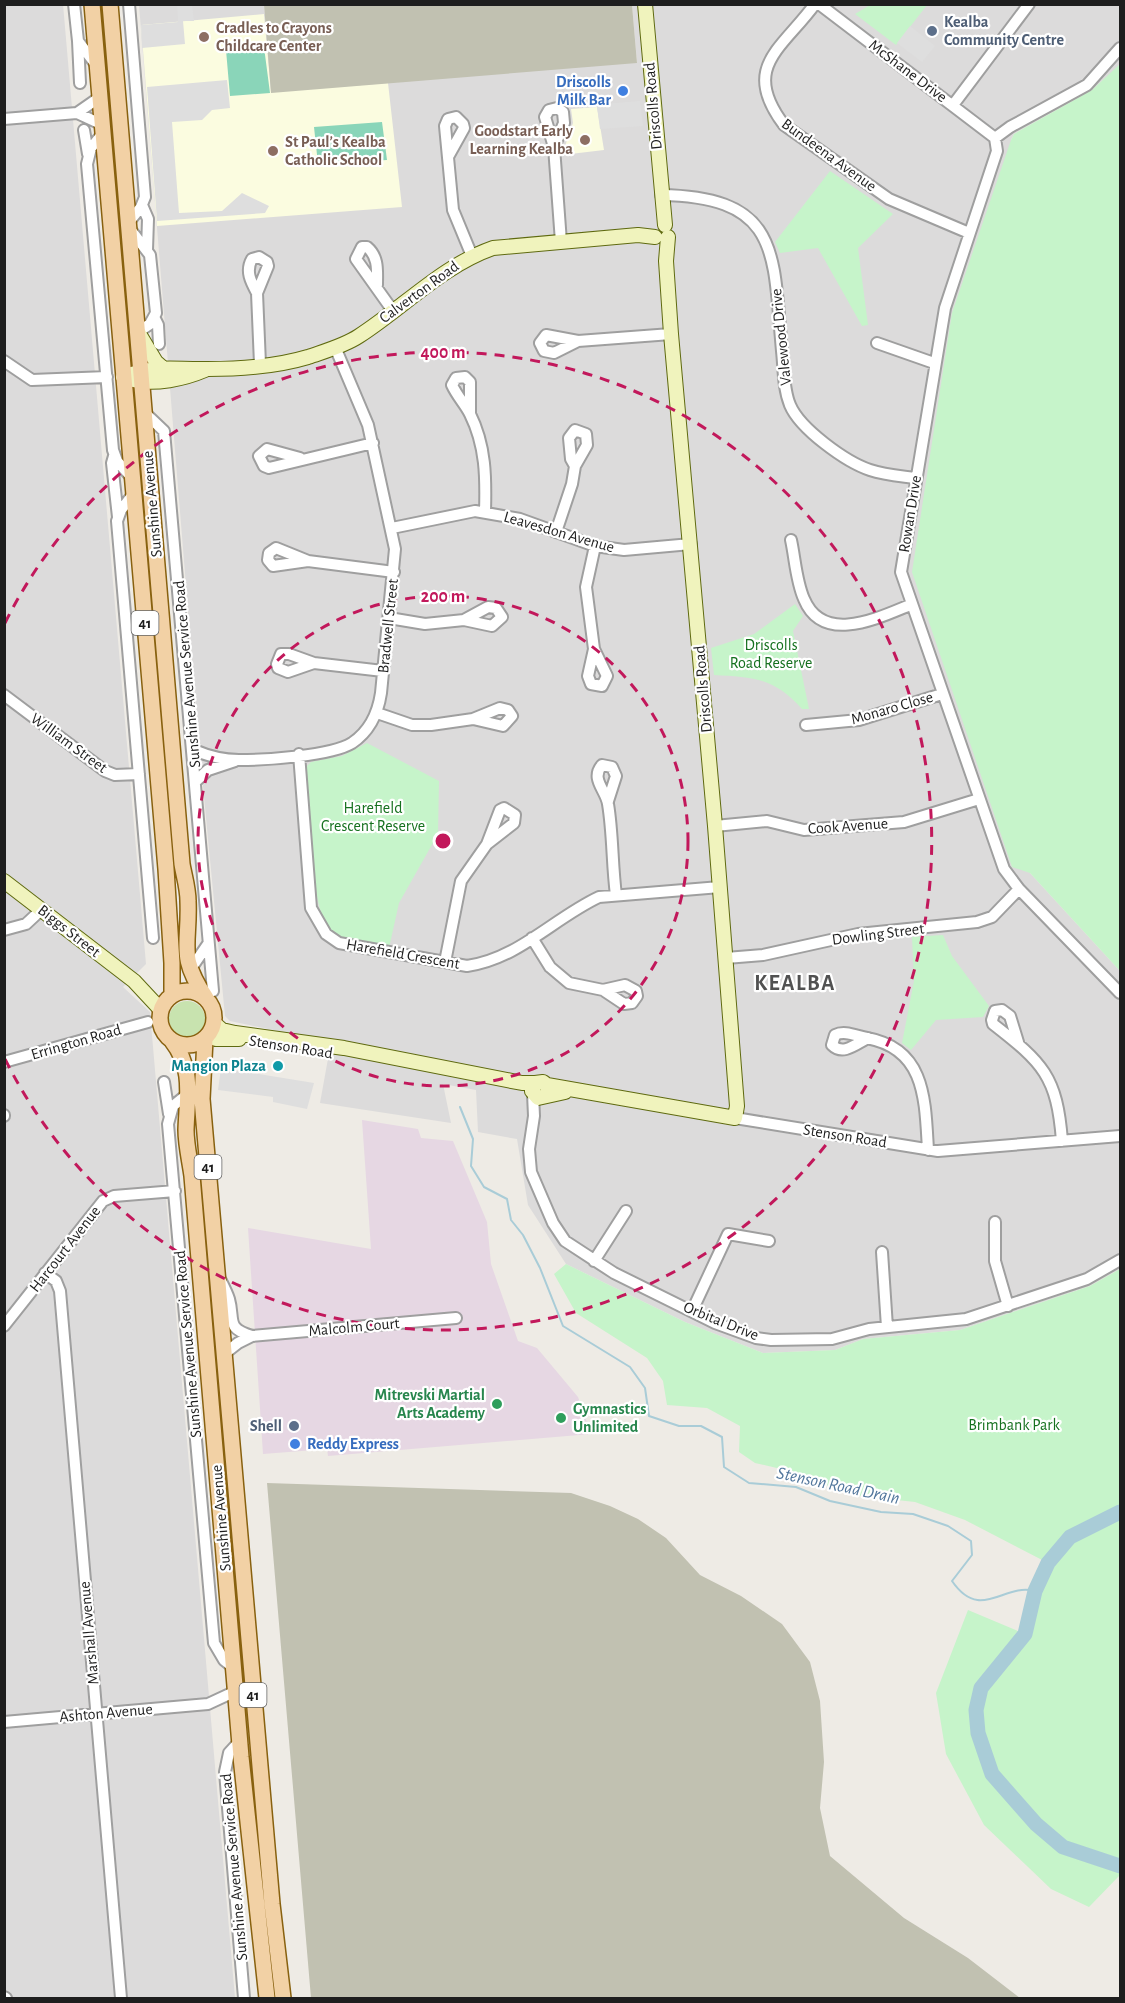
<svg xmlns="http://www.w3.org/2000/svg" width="1125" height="2003" viewBox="0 0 1125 2003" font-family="'Alegreya Sans',sans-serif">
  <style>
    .residential { fill: #dcdbdb }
    .industrial { fill: #e6d7e3 }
    .education { fill: #fbfce0 }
    .construction { fill: #c1c1b1 }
    .grass { fill: #c8e3af }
    .park { fill: #c6f4ca }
    .pitch { fill: #8ad5b9 }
    .parking { fill: #dedede }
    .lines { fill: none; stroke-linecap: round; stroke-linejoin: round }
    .stream { stroke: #a9ccd7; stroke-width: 2 }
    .river { stroke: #a9ccd7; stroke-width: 15 }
    .street-casing { stroke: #9f9f9f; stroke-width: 14 }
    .secondary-casing { stroke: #5f6a10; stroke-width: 16 }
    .primary-casing { stroke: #88610f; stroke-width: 18 }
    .street { stroke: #fff; stroke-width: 10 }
    .secondary { stroke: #f0f3bd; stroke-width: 14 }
    .primary { stroke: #f2d1a5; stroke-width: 15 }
    .ring { fill: none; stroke: #c2185b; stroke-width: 3; stroke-dasharray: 10 8 }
    .service-dot { fill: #5c6f8a; stroke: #fff; stroke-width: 2 }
    .education-dot { fill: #8d6e63; stroke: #fff; stroke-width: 2 }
    .shop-dot { fill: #3f7fe0; stroke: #fff; stroke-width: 2 }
    .culture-dot { fill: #0f9aa8; stroke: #fff; stroke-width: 2 }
    .leisure-dot { fill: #2e9e5b; stroke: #fff; stroke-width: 2 }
    .labels { text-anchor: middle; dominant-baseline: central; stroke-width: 4.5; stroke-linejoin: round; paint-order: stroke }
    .shield { fill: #fff; stroke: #626262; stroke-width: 1.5 }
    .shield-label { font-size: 15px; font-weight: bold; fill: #1e1e1e }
    .service-label { font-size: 16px; font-weight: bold; fill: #4e5e75; stroke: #fff; text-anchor: start }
    .education-label { font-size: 16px; font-weight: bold; fill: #785e54; stroke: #fff; text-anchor: start }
    .street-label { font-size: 16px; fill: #1e1e1e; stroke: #fff }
    .shop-label { font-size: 16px; font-weight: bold; fill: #366cbe; stroke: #fff; text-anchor: end }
    .park-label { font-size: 16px; fill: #16711f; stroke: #fff }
    .culture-label { font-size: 16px; font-weight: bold; fill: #0d838f; stroke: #fff; text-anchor: end }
    .leisure-label { font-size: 16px; font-weight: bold; fill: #27864d; stroke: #fff; text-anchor: end }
    .water-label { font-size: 18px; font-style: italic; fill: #51769c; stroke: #fff }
    .district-label { font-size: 22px; font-weight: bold; letter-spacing: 1.5px; fill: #515151; stroke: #fff }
    .centre { fill: #c2185b; stroke: #fff; stroke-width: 3 }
    .ring-label { font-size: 18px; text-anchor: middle; font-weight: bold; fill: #c2185b; stroke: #fff; stroke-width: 4.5; stroke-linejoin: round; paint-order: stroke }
  </style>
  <rect width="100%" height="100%" fill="#eeebe5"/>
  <!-- residential -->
  <path class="residential" d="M63,4L146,964L123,987L150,1012L235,1998H5L4,5Z
    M139,5H264L272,92L637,62L632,5H1120V64L1118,67L1092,90L1014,134L1011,140L1030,873L1120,971V1269L1090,1286L960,1330L863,1339L835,1350L763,1353L685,1322L566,1264L528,1205L517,1139L478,1132L476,1090L443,1084L451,1123L320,1103L331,1042L230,1021L225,1016L198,734Z"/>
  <!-- industrial -->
  <path class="industrial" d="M362,1120L418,1129L421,1138L453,1141L487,1222L491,1264L518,1341L537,1348L578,1397L591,1434L328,1456L327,1449L263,1454L248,1228L371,1249Z"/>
  <!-- education -->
  <path class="education" d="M264,14L271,92L388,83L402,207L157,226L141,25Z
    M597,107L604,150L562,155L573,123L571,109Z"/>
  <!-- construction -->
  <path class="construction" d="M264,5H632L637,63L271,93Z
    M267,1483L571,1493L610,1506L638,1519L666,1538L700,1575L741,1596L782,1624L810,1662L820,1701L824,1762L820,1808L830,1856L904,1918L968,1958L1020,1998H311Z"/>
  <!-- grass -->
  <path class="grass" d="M169 1019a18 18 0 1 1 36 0a18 18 0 1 1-36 0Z"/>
  <!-- park -->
  <path class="park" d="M870,5H927L896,45L855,14Z
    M1120,64V971L1030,873L1012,867L912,572L952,313L1011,140L1014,134L1092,90Z
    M830,171L893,214L858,248L868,325L862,326L818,248L780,253L775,242Z
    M795,604L803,616L793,631L809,709H802C775,678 753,677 714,675L711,648L754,634Z
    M367,743L439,781L438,834L399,903L389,948C371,945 348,944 332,932C309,914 309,799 306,767L311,762L342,756Z
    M943,935L952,956L989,1006L983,1017L936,1020L911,1050L902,1043L914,981L912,937Z
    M566,1264L685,1322L763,1353L835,1350L863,1339L960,1330L1090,1286L1120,1269V1875L1089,1907L1051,1889L984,1825L946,1754L936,1693L968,1610L1025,1634L1035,1591L1048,1563L965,1520L915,1502L851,1495L794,1472L755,1463L739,1452L740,1426L707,1408L667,1405L663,1381L647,1358L576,1313L554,1274Z"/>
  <!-- pitch -->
  <path class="pitch" d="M264,47L270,93L230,96L226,50Z
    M382,122L387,160L318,164L314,127Z"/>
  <!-- parking -->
  <path class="parking" d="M177,5H192L194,21H183L185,44L142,48L141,25L178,22Z
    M910,26L935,46L922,62L897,43Z
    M227,80L230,108L212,110L202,120L172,122L179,213L222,211L242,193L269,206L265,213L157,221L147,87Z
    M640,101L643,126L600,129L597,107H604V104Z
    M221,1068L314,1083L307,1109L273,1102V1097L218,1090Z"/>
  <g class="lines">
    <!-- stream -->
    <path class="stream" d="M460,1107L473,1139L471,1166L484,1187L507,1199L511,1220L523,1235L540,1268L563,1326L630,1367L645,1388L649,1416L679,1426H701L722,1437L724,1467L749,1483L796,1487L830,1501L881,1512L913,1514L948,1526L971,1541L972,1555L952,1581C981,1623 1004,1582 1035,1591"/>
    <!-- river -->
    <path class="river" d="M1120,1512L1070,1537L1048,1563L1035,1591L1025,1634L981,1688L976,1710L978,1733L992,1774L1036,1824L1063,1847L1120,1866"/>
    <!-- street casing -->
    <g class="street-casing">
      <path id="street" d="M74,4L78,41L97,66
        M815,4C782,49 740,67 784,125L889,199L969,233
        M819,4L995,138
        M78,41L80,83
        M953,105L1029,4
        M77,113L103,125
        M4,119L77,113L100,97
        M84,130L88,154
        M103,133L91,148L87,164L113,450L117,461L133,479
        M995,138L997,151L945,308L901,572L1004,869L1019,889L1120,993
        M995,138L1010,127L1087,85L1120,48
        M554,147L564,123L563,112L557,108L549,110L545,117L554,147L561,242
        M449,155L464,128L463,124L456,117L448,119L445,126L453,210L472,256
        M661,195C781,197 773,253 782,351C784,369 783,388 790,405C800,429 846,462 870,470C885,475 901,476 915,478
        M142,205L148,219L147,250
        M129,222L141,207L145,197L129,4
        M130,229L150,255L156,313L150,324L138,332
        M377,285C377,271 379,257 367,247H362L356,259L393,311
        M257,293C251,282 245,271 252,259L259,257L267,262L268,266L257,293L260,364
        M154,317L158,325L159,344
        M578,341L554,353L544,351L540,343L546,335L578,341L671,334
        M877,343L934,363
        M4,361L32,380L107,377
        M144,412L164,431L213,991
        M470,413V382L465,377L456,378L452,385C457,396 465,404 470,414C486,446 486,478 485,512
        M114,456L112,463L118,517
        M300,458L267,449L259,456L264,466L269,468L373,443
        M134,493L121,510L117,521L153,938
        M392,528L475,511L520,519L595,546L624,550L691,544
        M556,532L572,484L575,466L587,445L586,434L575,430L569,438L571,459L575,466
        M791,540C795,558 796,581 804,599C823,645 878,618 910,605
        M308,561L273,566L268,560L269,553L276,548L308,561L394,572
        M389,618L425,624L464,620L492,626L502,617L496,608L488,607L464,620
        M594,649L588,676L591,684L602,686L607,676L594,649L586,587L595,546
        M314,663L288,672L278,668L277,664L281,654H289L314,663L383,671
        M4,695L105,771L115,775L139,774
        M377,713L412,725H431L473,719L500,708L508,710L512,716L503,726L473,719
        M806,725L859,720L942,694
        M194,750C208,756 223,760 239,760C265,760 331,756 352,743C370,731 378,713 381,693L395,549L368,425L335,347
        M299,754L311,908L326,934L339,943L467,966C518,959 554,918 599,897L720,887
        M196,781L208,770L235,761
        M608,801L616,776L612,767L602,765C590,779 606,790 608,804C613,834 612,865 616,895
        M715,826L767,821L804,830L904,822L979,799
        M4,930L26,924L41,910
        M532,938L550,967L569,983L603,990L624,1004L632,1003L637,996L636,991L625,985L603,990
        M726,958L763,955L858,934L977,922L992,917L1019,889
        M445,962L461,881L487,844L500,810L504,808L515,815L514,823L487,844
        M190,970L208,944
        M868,1038C856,1044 843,1056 832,1045L835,1035C845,1030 856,1036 867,1038C926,1049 925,1100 928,1150
        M1018,1042L1010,1016L1002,1010L995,1011L992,1020L993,1024C1043,1063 1057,1076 1062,1141
        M4,1062L148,1022
        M164,1082L169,1114
        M190,1092L173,1106L168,1124L214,1643L224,1660L234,1668
        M533,1094L534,1116L529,1149L531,1172L553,1223L565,1241L614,1273L715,1323L756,1338L771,1340L832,1339L869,1329L966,1319L1087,1279L1120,1260
        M4,1115V1116
        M735,1118L938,1151L1120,1136
        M995,1222V1261L1008,1306
        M882,1252L887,1327
        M594,1261L626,1211
        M45,1273L56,1281L60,1291L121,1998
        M221,1281C224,1287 227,1293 229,1299C235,1320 225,1328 252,1336
        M692,1311L728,1234L769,1241
        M4,1326L103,1201L114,1196L175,1191
        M224,1354L238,1343L252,1336L456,1318
        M4,1722L208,1704L236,1691
        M240,1741L229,1753L225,1772L244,1998
        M4,1997L6,1998"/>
    </g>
    <!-- secondary casing -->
    <g class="secondary-casing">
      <path id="secondary" d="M645,4L665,225
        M138,332L156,362L164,369
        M123,377C156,364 175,370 208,369C240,369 278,366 308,357C325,351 344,346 359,336C404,307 442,266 493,248L638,235L655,237
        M133,380C155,385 184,379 205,370
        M4,881L134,981L161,1010
        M214,1023L222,1030L235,1033L344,1048L522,1083H535
        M208,1035L216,1039H239
        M547,1085L735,1118L737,1106L715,826L671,334L666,261L668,237
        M545,1096L548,1092L547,1085L543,1082L535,1083L532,1091L538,1098L565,1092"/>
    </g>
    <!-- primary casing -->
    <g class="primary-casing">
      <path id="primary" d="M92,4L166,869L172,963V995
        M110,4L182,864C184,876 188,888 188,901C190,946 177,955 206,998
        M160 1018a27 27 0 1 1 54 0a27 27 0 1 1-54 0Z
        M205,1039L202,1099L272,1904L283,1998
        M172,1041C194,1069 187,1097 186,1130C186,1145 190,1161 192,1176L241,1757L267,1998"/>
    </g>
    <!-- street -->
    <use href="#street" class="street"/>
    <!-- secondary -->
    <use href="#secondary" class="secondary"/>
    <!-- primary -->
    <use href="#primary" class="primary"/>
  </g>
  <!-- distance rings -->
  <g class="ring">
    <circle cx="443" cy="841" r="245"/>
    <path d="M5 623A489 489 0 1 1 5 1059"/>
  </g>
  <!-- markers -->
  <g class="service-dot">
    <circle cx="932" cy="31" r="6"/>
    <circle cx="294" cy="1426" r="6"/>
  </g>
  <g class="education-dot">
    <circle cx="204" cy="37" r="6"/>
    <circle cx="585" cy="140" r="6"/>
    <circle cx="273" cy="151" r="6"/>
  </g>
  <g class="shop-dot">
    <circle cx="623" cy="91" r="6"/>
    <circle cx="295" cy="1444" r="6"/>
  </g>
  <circle class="culture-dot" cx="278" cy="1066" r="6"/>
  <g class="leisure-dot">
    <circle cx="497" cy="1404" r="6"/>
    <circle cx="561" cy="1418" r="6"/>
  </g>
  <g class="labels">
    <!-- shield labels -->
    <g class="shield">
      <rect x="131.5" y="611" width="27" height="24" rx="4.5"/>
      <rect x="194.5" y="1155" width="27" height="24" rx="4.5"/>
      <rect x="239.5" y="1683" width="27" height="24" rx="4.5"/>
    </g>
    <g class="shield-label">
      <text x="145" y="623">41</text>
      <text x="208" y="1167">41</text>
      <text x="253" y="1695">41</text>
    </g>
    <!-- service labels -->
    <g class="service-label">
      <text x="944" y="22">Kealba<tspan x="944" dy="18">Community Centre</tspan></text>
      <text x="282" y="1426" text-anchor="end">Shell</text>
    </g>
    <!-- education labels -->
    <g class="education-label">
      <text x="216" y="28">Cradles to Crayons<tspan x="216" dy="18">Childcare Center</tspan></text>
      <text x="573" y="131" text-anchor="end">Goodstart Early<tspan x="573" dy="18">Learning Kealba</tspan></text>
      <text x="285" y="142">St Paul’s Kealba<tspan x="285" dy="18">Catholic School</tspan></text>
    </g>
    <!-- street labels -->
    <g class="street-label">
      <text transform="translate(908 71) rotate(37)">McShane Drive</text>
      <text transform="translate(653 106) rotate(-95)">Driscolls Road</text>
      <text transform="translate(829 155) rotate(36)">Bundeena Avenue</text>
      <text transform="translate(419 292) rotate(-36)">Calverton Road</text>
      <text transform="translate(781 337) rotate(-96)">Valewood Drive</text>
      <text transform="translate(152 504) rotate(-95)">Sunshine Avenue</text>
      <text transform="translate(910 514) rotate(-81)">Rowan Drive</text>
      <text transform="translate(559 532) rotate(16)">Leavesdon Avenue</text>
      <text transform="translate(388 626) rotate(-84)">Bradwell Street</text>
      <text transform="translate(187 674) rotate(-95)">Sunshine Avenue Service Road</text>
      <text transform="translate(703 689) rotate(-95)">Driscolls Road</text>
      <text transform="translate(892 708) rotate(-16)">Monaro Close</text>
      <text transform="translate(69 743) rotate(36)">William Street</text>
      <text transform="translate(848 826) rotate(-4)">Cook Avenue</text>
      <text transform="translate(69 931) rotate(38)">Biggs Street</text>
      <text transform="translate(878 934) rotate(-7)">Dowling Street</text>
      <text transform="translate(403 954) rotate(10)">Harefield Crescent</text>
      <text transform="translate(76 1042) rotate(-16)">Errington Road</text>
      <text transform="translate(291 1047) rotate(9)">Stenson Road</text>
      <text transform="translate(845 1136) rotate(9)">Stenson Road</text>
      <text transform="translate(65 1249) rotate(-52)">Harcourt Avenue</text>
      <text transform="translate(721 1321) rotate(22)">Orbital Drive</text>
      <text transform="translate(354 1327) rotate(-5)">Malcolm Court</text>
      <text transform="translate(188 1344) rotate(-95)">Sunshine Avenue Service Road</text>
      <text transform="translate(221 1518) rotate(-95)">Sunshine Avenue</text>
      <text transform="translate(89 1633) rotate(-95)">Marshall Avenue</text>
      <text transform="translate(106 1713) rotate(-5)">Ashton Avenue</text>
      <text transform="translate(234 1867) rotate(-95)">Sunshine Avenue Service Road</text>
    </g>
    <!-- shop labels -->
    <g class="shop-label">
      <text x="611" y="82">Driscolls<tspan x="611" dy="18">Milk Bar</tspan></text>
      <text x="307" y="1444" text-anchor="start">Reddy Express</text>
    </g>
    <!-- park labels -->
    <g class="park-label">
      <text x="771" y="645">Driscolls<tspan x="771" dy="18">Road Reserve</tspan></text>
      <text x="373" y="808">Harefield<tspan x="373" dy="18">Crescent Reserve</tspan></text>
      <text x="1014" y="1425">Brimbank Park</text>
    </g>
    <!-- culture labels -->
    <g class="culture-label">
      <text x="266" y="1066">Mangion Plaza</text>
    </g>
    <!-- leisure labels -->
    <g class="leisure-label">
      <text x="485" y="1395">Mitrevski Martial<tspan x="485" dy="18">Arts Academy</tspan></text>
      <text x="573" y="1409" text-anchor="start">Gymnastics<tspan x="573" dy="18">Unlimited</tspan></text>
    </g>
    <!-- water labels -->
    <g class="water-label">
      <text transform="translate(838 1486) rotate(12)">Stenson Road Drain</text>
    </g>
    <!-- district labels -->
    <g class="district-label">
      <text x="795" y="983">KEALBA</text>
    </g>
  </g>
  <circle cx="443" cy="841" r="9" class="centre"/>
  <g class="ring-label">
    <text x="443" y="358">400 m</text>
    <text x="443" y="602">200 m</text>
  </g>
  <!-- border -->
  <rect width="1125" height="2003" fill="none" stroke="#1e1e1e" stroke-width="12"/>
</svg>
